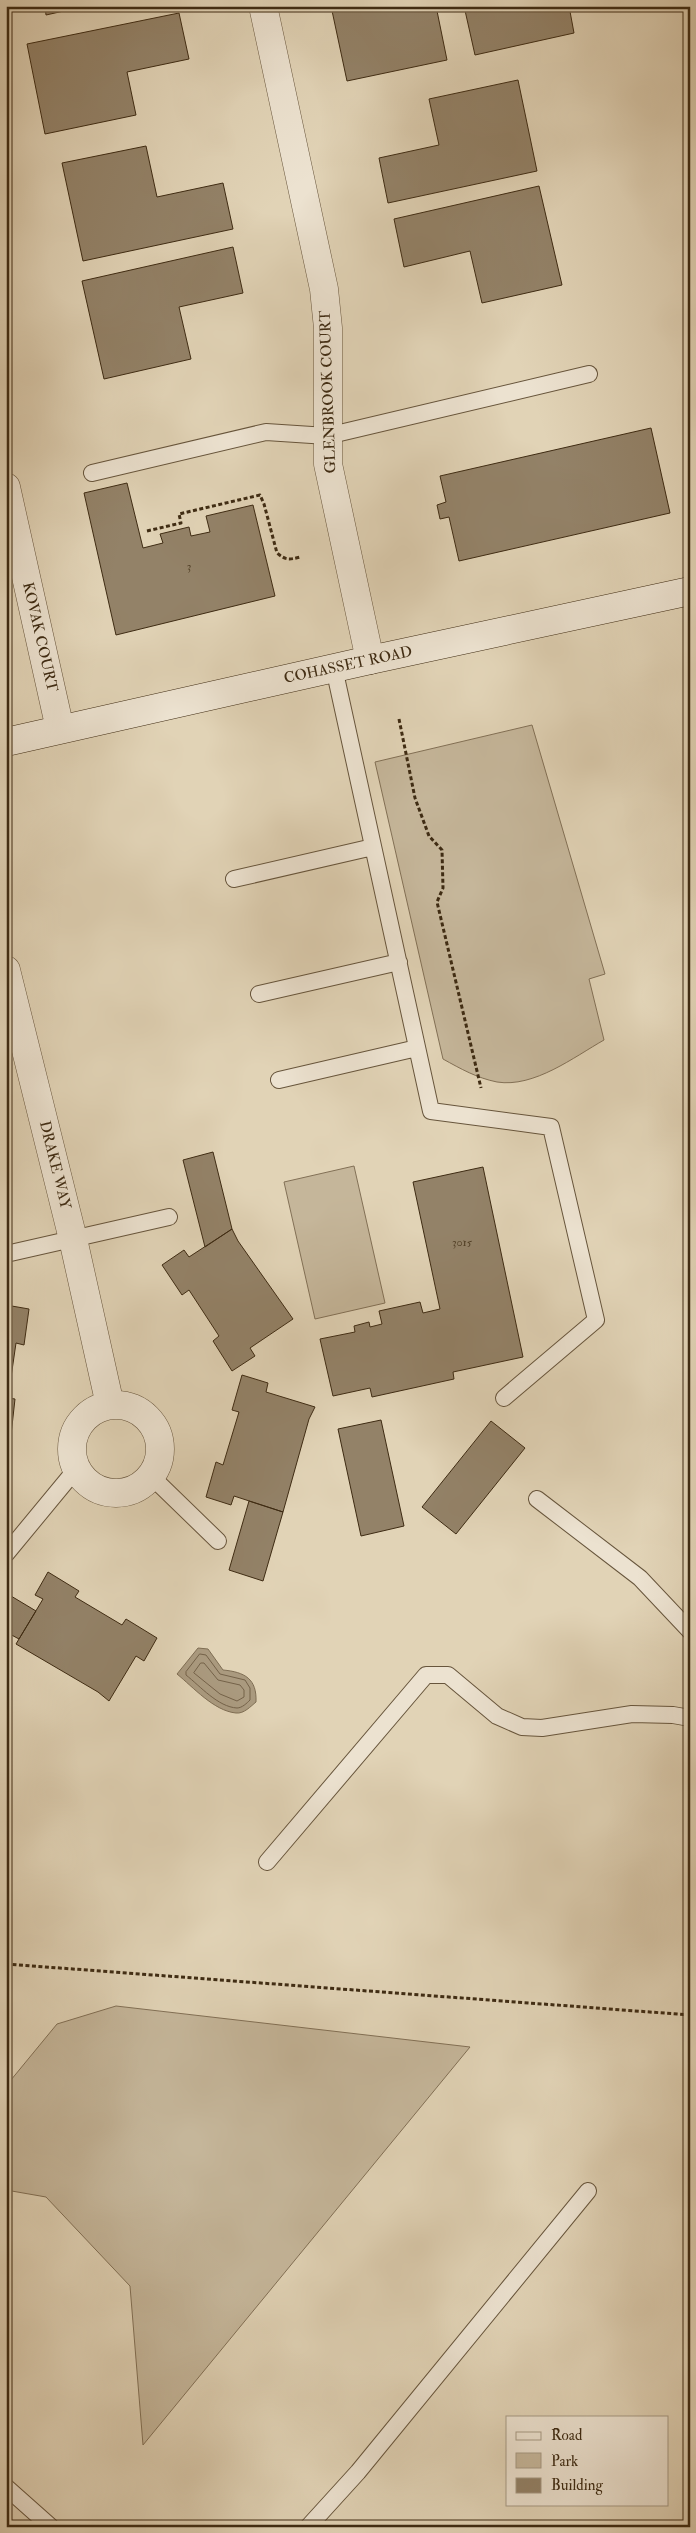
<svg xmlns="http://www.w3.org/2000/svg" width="696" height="2533" viewBox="0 0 696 2533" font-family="'IM FELL Double Pica',serif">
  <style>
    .green { fill: #c5b69a; stroke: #827056 }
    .water { fill: #aa9a7f; stroke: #7f6e54 }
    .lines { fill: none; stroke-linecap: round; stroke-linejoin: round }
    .shore { stroke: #746249; stroke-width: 1 }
    .building { fill: #938268; stroke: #3e2b13 }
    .lane-casing { stroke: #67553c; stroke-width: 18 }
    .street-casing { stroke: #67553c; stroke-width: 29 }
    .secondary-casing { stroke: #3e2b13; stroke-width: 29 }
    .path { stroke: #3e2b13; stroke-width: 3; stroke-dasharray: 4 2.5; stroke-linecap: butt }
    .lane { stroke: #ece2d0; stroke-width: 16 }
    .street { stroke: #ece2d0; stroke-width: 28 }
    .secondary { stroke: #ece2d0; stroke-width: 28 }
    .labels { text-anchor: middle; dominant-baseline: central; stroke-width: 4.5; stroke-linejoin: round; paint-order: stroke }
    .number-label { font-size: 12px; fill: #534128 }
    .street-label { font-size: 15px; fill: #3e2b13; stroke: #ece2d0 }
  </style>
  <rect width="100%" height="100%" fill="#e1d3b6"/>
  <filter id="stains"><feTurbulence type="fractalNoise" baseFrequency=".004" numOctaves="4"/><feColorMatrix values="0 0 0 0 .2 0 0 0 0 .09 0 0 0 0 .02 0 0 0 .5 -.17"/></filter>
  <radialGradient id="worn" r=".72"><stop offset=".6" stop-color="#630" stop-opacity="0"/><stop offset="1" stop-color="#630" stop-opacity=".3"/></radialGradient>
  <!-- green -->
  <path class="green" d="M532,725L605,974L589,979L604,1040C574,1057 534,1088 497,1082C477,1078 461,1069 443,1059L375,762Z
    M354,1166L385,1303L315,1319L284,1182Z
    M116,2006L470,2047L143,2445L130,2286L46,2197L6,2190V2086L57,2024Z"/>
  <!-- water -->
  <path class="water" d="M198,1648L208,1649L223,1670C245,1672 257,1679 256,1702C251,1706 244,1714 236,1713C214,1711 193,1687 177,1674Z"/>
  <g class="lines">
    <!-- shore -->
    <path class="shore" d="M200,1654L206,1655L220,1674L245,1680L250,1688V1700C247,1703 242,1708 237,1708C218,1707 200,1686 186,1675V1672Z
      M201,1663H204L218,1680L240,1685L244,1690V1697L237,1701L220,1694L194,1673Z"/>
  </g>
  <!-- building -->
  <path class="building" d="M45,6H86L46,15Z
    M331,6H436L447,60L347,81Z
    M464,6H569L574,33L475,55Z
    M179,13L189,59L127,72L136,115L45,134L27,44Z
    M518,80L537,171L388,203L379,158L439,145L429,99Z
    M146,146L157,197L223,183L233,229L83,261L62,163Z
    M539,186L562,285L482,303L470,251L404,267L394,219Z
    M233,247L243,293L179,307L191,359L104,379L82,281Z
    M651,428L670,513L459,561L449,517L440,519L437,505L446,502L440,476Z
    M127,483L143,548L163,543L160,534L189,527L191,536L210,532L206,516L253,505L275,596L116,635L84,493Z
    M213,1152L232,1229L205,1247L183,1160Z
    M483,1167L523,1357L453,1372L454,1379L372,1397L370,1388L333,1396L320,1339L355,1332L354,1326L369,1322L370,1327L382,1324L379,1311L420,1302L423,1313L440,1309L413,1182Z
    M232,1229L238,1241L293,1319L250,1348L255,1356L232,1371L213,1341L219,1336L189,1290L182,1295L162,1265L184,1250L189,1257Z
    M6,1305L29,1309L24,1345L16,1343L8,1398L15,1399L11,1435L6,1434Z
    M242,1375L268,1383L266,1392L315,1407L309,1419L283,1512L234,1496L231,1505L206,1497L216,1462L223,1465L239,1412L232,1410Z
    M381,1420L404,1526L361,1536L338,1429Z
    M491,1421L525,1448L456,1534L422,1507Z
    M249,1501L283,1512L263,1581L229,1570Z
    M48,1572L79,1591L75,1597L122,1625L126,1619L157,1638L144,1661L136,1656L109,1701L98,1692L16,1644L43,1599L35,1595Z
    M6,1593L36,1611L19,1639L6,1632Z"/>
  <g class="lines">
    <!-- lane casing -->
    <g class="lane-casing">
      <path id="lane" d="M92,473L266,432L327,436L589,374
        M334,668L431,1111L551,1127L596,1320L504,1398
        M234,879L373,847
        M259,994L399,962
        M279,1080L417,1048
        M6,1254L169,1217
        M151,1476L218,1541
        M537,1499L640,1578L690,1631
        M6,1554L77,1468
        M267,1862L426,1675H448L497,1716L522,1727L542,1728L632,1714L673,1715L690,1718
        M6,2487L51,2527
        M308,2527L358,2472L588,2191"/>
    </g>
    <!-- street casing -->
    <g class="street-casing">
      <path id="street" d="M263,6L324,289L328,328V464L370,660
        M6,487L60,729
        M6,970L73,1239L110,1405
        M72 1449a44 44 0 1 1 88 0a44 44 0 1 1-88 0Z"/>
    </g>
    <!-- secondary casing -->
    <g class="secondary-casing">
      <path id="secondary" d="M6,742L370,660L690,591"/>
    </g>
    <!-- path -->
    <path class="path" d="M147,531L181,523L179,514L260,495L264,504L277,553C285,560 289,560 300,557
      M399,719L415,798L429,836L442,850L443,888L437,902L481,1088
      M6,1964L690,2015"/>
    <!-- lane -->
    <use href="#lane" class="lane"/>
    <!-- street -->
    <use href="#street" class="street"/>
    <!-- secondary -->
    <use href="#secondary" class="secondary"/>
  </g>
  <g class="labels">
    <!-- number labels -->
    <g class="number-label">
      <text x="189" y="566">3</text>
      <text x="462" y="1242">3015</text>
    </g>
    <!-- street labels -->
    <g class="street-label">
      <text transform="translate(328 392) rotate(-92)">GLENBROOK COURT</text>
      <text transform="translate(40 637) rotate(77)">KOVAK COURT</text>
      <text transform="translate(348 665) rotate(-12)">COHASSET ROAD</text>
      <text transform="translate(55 1165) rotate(76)">DRAKE WAY</text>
    </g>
  </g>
  <!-- margin -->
  <rect width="696" height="2533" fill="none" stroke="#e1d3b6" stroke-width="25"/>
  <rect x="8" y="8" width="681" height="2518" fill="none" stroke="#3e2b13" stroke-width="2.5"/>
  <rect x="12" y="12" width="671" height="2508" fill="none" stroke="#3e2b13"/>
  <!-- legend -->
  <rect x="506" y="2416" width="162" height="90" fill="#ece2d0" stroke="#a69984"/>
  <rect x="516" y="2432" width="25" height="8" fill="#ece2d0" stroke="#a69984"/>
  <text x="551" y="2440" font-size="15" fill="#3e2b13">Road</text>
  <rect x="516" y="2453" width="25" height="15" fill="#c5b69a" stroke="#a69984"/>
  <text x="551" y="2466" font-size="15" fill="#3e2b13">Park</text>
  <rect x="516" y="2478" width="25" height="15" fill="#938268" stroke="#a69984"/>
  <text x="551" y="2490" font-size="15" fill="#3e2b13">Building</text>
  <rect width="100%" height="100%" filter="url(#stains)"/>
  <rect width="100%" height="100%" fill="url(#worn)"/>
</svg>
